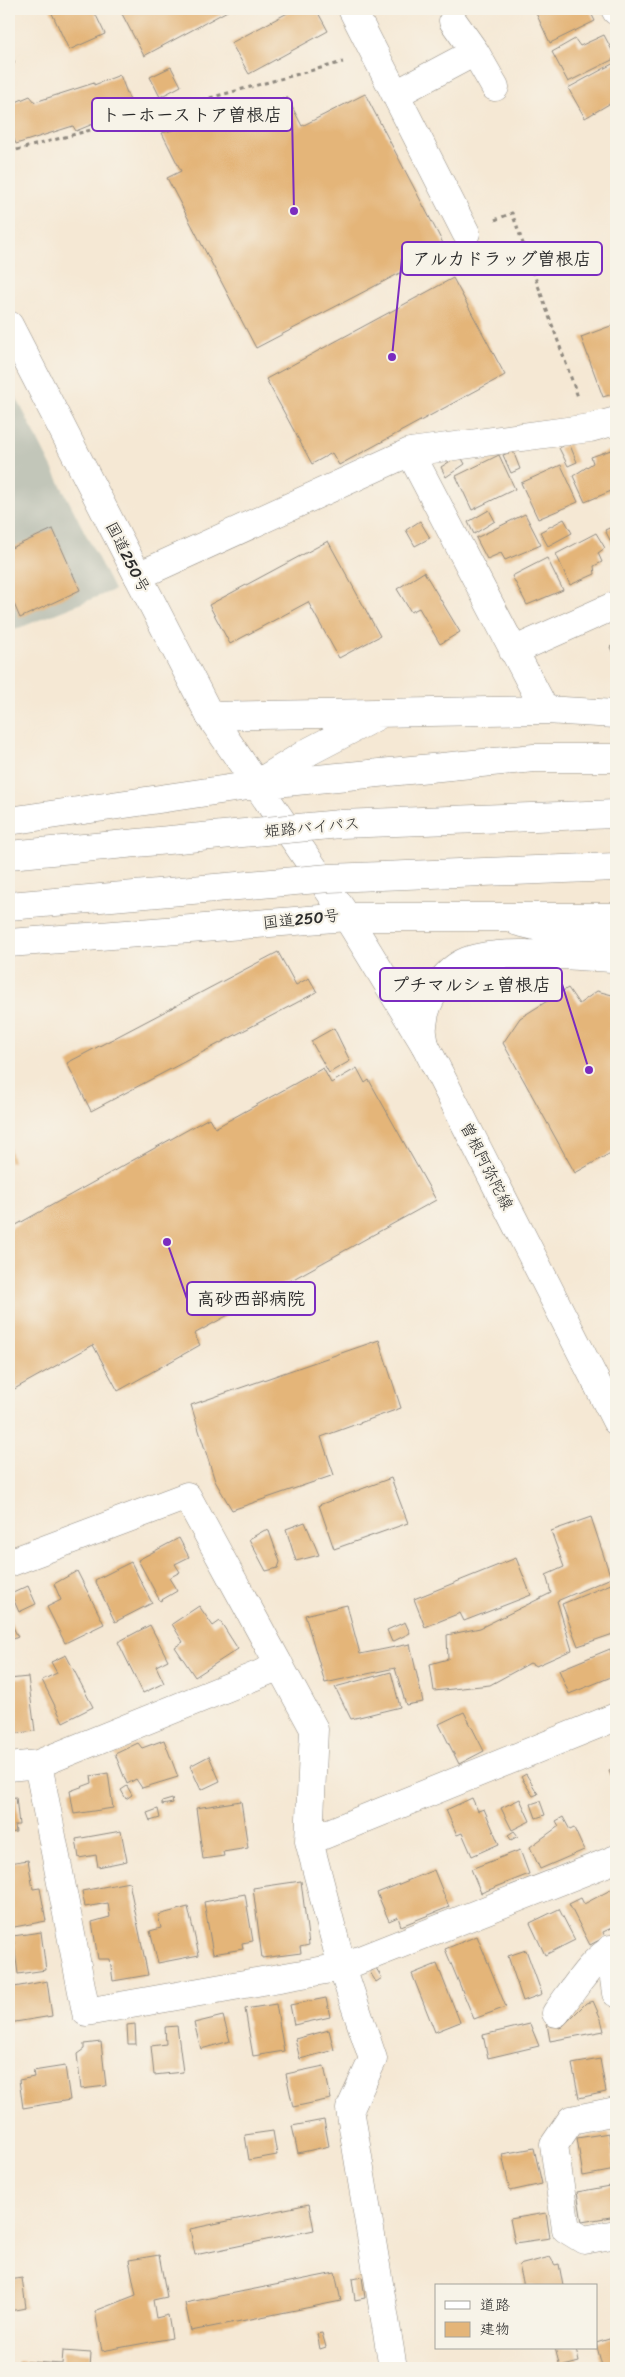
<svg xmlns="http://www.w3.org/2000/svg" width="625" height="2377" viewBox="0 0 625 2377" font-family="Sriracha,'Klee One',sans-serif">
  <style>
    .industrial { fill: #c2c6b9 }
    .building { fill: #e4b579 }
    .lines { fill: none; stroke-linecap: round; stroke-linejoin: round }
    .minor-casing { stroke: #908a80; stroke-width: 29 }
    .major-casing { stroke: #908a80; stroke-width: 29 }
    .highway-casing { stroke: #908a80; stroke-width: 29 }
    .path { stroke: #908a80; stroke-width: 3; stroke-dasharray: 4 4; stroke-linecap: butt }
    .minor { stroke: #fff; stroke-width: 28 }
    .major { stroke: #fff; stroke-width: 28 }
    .highway { stroke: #fff; stroke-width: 28 }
    .highway-bridge-casing { stroke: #908a80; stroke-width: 29; stroke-linecap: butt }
    .highway-bridge { stroke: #fff; stroke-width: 28 }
    .labels { text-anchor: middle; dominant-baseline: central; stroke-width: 4.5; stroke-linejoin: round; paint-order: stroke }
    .street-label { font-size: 16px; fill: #2b2b2b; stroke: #f7f3e8 }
    .leader { fill: none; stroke: #7b2cbf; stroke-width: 2 }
    .callout-dot { fill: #7b2cbf; stroke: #f7f3e8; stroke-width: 2 }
    .callout { fill: #f7f3e8; stroke: #7b2cbf; stroke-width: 2 }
    .callout-label { font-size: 18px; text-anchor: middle; font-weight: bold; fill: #2b2b2b }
  </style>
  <rect width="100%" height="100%" fill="#f7f3e8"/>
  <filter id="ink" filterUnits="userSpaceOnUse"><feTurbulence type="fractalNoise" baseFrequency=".02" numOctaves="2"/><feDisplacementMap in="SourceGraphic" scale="10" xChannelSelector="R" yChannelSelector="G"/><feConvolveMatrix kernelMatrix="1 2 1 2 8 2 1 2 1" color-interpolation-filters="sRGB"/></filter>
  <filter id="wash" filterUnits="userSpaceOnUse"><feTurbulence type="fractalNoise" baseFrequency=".0096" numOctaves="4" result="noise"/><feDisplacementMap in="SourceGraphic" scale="20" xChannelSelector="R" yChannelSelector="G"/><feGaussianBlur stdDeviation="1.12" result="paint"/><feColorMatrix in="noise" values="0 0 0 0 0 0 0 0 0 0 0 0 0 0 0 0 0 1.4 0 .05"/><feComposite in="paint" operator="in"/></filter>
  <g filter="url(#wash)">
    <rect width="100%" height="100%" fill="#f5e8d4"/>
    <!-- industrial -->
    <path class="industrial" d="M9,383L114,590L9,632Z"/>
    <g id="blocks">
      <!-- building -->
      <path class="building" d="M50,9H93L105,34L69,50Z
        M127,9H231L144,56L121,12Z
        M295,9H316L328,31L249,74L231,43Z
        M534,9H589L595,21L550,43Z
        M604,35L616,58L568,82L552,52L575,39L580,46Z
        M9,49L15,63L9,65Z
        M616,62V100L585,118L568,88Z
        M171,67L181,86L160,97L150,77Z
        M120,75L134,111L109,122L105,119L76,131L73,126L16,144L9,128V105L30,96L35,102L94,83V85Z
        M365,94L446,249L256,348L167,178L181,171L162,133L287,97L302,126Z
        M453,278L505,375L339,465L332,453L312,464L266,379Z
        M616,324V393L603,397L581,337Z
        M569,443L577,462L568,466L559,448Z
        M611,450L616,461V489L585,502L573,476L593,463L591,457Z
        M513,451L520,469L511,473L503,455Z
        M460,455L465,464L446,477L441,467Z
        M499,455L515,489L472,510L456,476Z
        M561,465L578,502L538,519L521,483Z
        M489,510L495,521L474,534L468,522Z
        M525,514L541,545L505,560L501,553L487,559L476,538Z
        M564,519L572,533L548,546L540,532Z
        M420,521L430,538L415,546L406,530Z
        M616,525V552L605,530Z
        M53,529L80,590L20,618L9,592V549Z
        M596,533L605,548L598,553L602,562L594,566L595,574L570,585L556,554Z
        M328,541L380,636L339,658L308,602L230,644L209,605Z
        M547,558L563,590L527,605L512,576Z
        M424,572L460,632L440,644L419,608L411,612L397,589Z
        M616,643V660L610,647Z
        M278,952L296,985L309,978L317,992L91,1111L67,1063Z
        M568,988L579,1004L597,991L616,996V1150L575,1173L503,1043L520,1018Z
        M334,1028L350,1061L329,1073L311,1041Z
        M323,1068L331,1083L357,1068L365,1083L369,1080L436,1200L194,1334L200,1345L118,1391L93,1345L9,1392V1229L209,1118L215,1128Z
        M9,1143L13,1162H9Z
        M379,1340L401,1408L321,1437L334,1475L232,1510L215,1481L191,1405Z
        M391,1478L408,1523L334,1549L319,1505Z
        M591,1517L611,1578L557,1601L572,1650L536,1666L530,1663L490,1685L434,1691L430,1664L448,1659L447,1635L480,1628L551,1593L546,1575L564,1567L551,1531Z
        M305,1522L319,1555L296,1561L286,1529Z
        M265,1530L269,1531L280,1562L278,1568L266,1571L249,1539Z
        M179,1538L189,1557L175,1564L180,1572L169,1578L177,1591L160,1601L138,1560Z
        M516,1558L531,1595L464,1621L460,1613L425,1627L414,1599Z
        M131,1562L152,1603L115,1622L95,1580Z
        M77,1571L104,1624L65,1643L47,1607L61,1600L54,1584Z
        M611,1584L616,1595V1633L578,1646L562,1604Z
        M28,1586L36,1604L19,1612L11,1594Z
        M347,1605L360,1654L410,1644L423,1702L406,1705L395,1668L325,1683L305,1615Z
        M199,1606L213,1626L220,1621L238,1649L195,1677L175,1647L183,1642L172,1624Z
        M9,1619L18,1637L9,1641Z
        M405,1622L410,1633L392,1642L387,1630Z
        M150,1625L168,1660L156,1666L164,1683L143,1693L118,1642Z
        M610,1649L616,1664V1675L569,1694L559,1670Z
        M66,1655L93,1707L63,1722L42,1680L57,1673L51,1662Z
        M391,1672L400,1707L351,1719L335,1687Z
        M28,1677L35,1731L10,1734L9,1679Z
        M464,1712L484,1751L459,1764L439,1724Z
        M164,1740L178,1777L142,1788L136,1779L127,1784L115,1754L138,1743L142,1748Z
        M209,1756L220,1781L201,1790L190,1766Z
        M616,1767V1787L609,1771Z
        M108,1773L113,1808L74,1814L70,1791L92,1783L91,1776Z
        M526,1774L538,1794L533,1796L521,1777Z
        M127,1786L132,1795L126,1799L121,1790Z
        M16,1797L19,1825H15L16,1832L9,1833V1798Z
        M472,1798L478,1811L484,1809L499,1844L472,1856L462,1833L457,1835L446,1810Z
        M172,1799L173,1803L162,1805V1802Z
        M520,1799L530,1821L512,1830L501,1808Z
        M241,1801L248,1848L223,1852L224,1856L203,1859L196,1808Z
        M540,1801L545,1815L536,1818L531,1804Z
        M158,1809L160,1818L150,1821L147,1813Z
        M563,1817L570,1830L574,1828L584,1850L540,1869L530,1847L559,1826L556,1821Z
        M121,1831L127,1861L98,1867L96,1855L79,1858L76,1839Z
        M514,1831L518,1836L511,1840L508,1835Z
        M520,1850L529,1874L481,1893L471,1869Z
        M28,1860L33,1889L40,1888L46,1921L9,1928V1863Z
        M434,1870L449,1907L401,1926L398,1917L389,1921L377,1893Z
        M301,1881L309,1945L300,1947L301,1953L262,1958L253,1888Z
        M129,1882L148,1975L113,1981L110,1959H98L92,1922L110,1917L108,1903L85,1907L82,1891Z
        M616,1887V1926L603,1932L605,1937L590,1945L569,1904L581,1898L584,1904Z
        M245,1894L253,1941L242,1943L243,1949L213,1954L204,1902Z
        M188,1907L199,1955L158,1963L150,1931L161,1928L158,1915Z
        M559,1909L575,1940L545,1955L530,1923Z
        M41,1932L46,1970L18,1974L13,1936Z
        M477,1936L506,2007L474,2019L445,1949Z
        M526,1950L542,1994L523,2001L508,1956Z
        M437,1964L460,2022L435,2032L412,1974Z
        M376,1968L382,1978L376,1982L370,1972Z
        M47,1981L52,2016L9,2023V1988Z
        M326,1998L330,2017L294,2025L290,2005Z
        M593,2001L601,2019L604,2031L550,2041L547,2024L557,2022L559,2028L562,2027L586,2003Z
        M276,2004L284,2051L253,2056L245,2009Z
        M223,2016L230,2041L201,2049L194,2023Z
        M135,2024L136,2044H128L127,2025Z
        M530,2024L539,2046L488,2058L483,2035Z
        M177,2026L183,2072L154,2075L151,2046L166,2044L165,2027Z
        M329,2030L334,2050L300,2059L295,2039Z
        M101,2042L106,2086L81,2089L77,2054L84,2049V2044Z
        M600,2059L606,2092L579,2098L572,2064Z
        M65,2066L70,2100L23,2108L19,2080L34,2077L33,2071Z
        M324,2066L331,2099L293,2107L286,2074Z
        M324,2120L329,2146L298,2153L292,2126Z
        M273,2131L277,2155L249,2160L245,2135Z
        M609,2133L615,2170L583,2176L577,2138Z
        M534,2148L542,2184L510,2191L502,2154Z
        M616,2185V2216L582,2222L577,2192Z
        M309,2204L314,2230L195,2255L190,2229Z
        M546,2213L550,2238L515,2243L510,2219Z
        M159,2255L167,2297L153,2300L156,2318L168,2315L172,2338L102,2351L95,2311L136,2295L129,2260Z
        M550,2257L555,2265L559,2264L563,2286H524L519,2265Z
        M335,2273L341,2301L191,2331L185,2303Z
        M362,2277L365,2298L355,2300L352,2279Z
        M22,2278L26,2308L9,2311V2280Z
        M322,2333L326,2347L320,2349L317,2334Z
        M616,2337V2362L602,2366L596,2343Z
        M555,2348H576L579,2362L560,2367Z
        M63,2351L91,2353L90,2368H14L18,2367V2361L62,2364Z
        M371,2362L373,2368H350Z
        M131,2363L132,2368H108V2367Z"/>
    </g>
  </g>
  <g filter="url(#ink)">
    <use href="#blocks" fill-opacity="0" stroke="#908a80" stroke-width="1"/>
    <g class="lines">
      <!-- minor casing -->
      <g class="minor-casing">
        <path id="minor" d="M352,9L466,233
          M615,9L616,11
          M453,21L475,52L495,87
          M396,94L475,52
          M410,452L545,710
          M138,576L410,452L590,428L616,421
          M513,651L616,605
          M210,716L545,710L616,714
          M255,785L310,751L377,716
          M518,922L616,946
          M425,1045C424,1039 422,1032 423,1026C424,1002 444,970 467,961C501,948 577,957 616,958
          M9,1563L187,1496L314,1729L309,1841L342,1967L373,2059L350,2109L393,2368
          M38,1764L86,2012L342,1967L616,1859
          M9,1767L38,1764L280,1666
          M309,1841L616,1717
          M610,1949L616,1993
          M556,2013C570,1995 595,1953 616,1948
          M616,2111L571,2120L554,2145L566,2229L584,2240L616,2234"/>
      </g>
      <!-- major casing -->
      <g class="major-casing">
        <path id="major" d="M347,917L425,1045L616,1421"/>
      </g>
      <!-- highway casing -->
      <g class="highway-casing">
        <path id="highway" d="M9,325L210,716L347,917
          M9,821L255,785L534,758H616
          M9,943L347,917H616"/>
      </g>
      <!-- path -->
      <path class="path" d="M9,152L343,62
        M495,220L512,213L578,397"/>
      <!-- minor -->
      <use href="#minor" class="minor"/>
      <!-- major -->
      <use href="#major" class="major"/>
      <!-- highway -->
      <use href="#highway" class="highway"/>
      <!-- highway-bridge casing -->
      <g class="highway-bridge-casing">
        <path id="highway-bridge" d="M9,855L340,824L616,814
          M9,906L329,878L616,867"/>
      </g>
      <!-- highway-bridge -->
      <use href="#highway-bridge" class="highway-bridge"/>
    </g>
  </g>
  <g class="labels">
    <!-- street labels -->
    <g class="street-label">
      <text transform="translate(128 557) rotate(63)">国道250号</text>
      <text transform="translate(312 827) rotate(-5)">姫路バイパス</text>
      <text transform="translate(301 919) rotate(-6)">国道250号</text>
      <text transform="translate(487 1166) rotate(63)">曽根阿弥陀線</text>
    </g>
  </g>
  <!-- callouts -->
  <path class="leader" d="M294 211L292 114M392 357L402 258M589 1070L562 984M167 1242L187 1299"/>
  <g class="callout-dot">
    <circle cx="294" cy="211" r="5"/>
    <circle cx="392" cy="357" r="5"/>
    <circle cx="589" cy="1070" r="5"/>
    <circle cx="167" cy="1242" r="5"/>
  </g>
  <g class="callout">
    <rect x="92" y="98" width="200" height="33" rx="5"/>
    <rect x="402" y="242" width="200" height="33" rx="5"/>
    <rect x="380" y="968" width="182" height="33" rx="5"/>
    <rect x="187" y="1282" width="128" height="33" rx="5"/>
  </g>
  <g class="callout-label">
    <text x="192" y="121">トーホーストア曽根店</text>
    <text x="502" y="265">アルカドラッグ曽根店</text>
    <text x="471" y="991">プチマルシェ曽根店</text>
    <text x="251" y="1305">高砂西部病院</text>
  </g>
  <!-- margin -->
  <rect width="625" height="2377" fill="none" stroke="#f7f3e8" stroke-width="30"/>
  <!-- legend -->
  <rect x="435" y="2284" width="162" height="65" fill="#f7f3e8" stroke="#a5a39c"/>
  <rect x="445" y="2301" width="25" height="8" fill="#ffffff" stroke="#a5a39c"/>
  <text x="480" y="2310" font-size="15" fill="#2b2b2b">道路</text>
  <rect x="445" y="2322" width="25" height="15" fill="#e4b579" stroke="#a5a39c"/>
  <text x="480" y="2334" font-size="15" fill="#2b2b2b">建物</text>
</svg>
